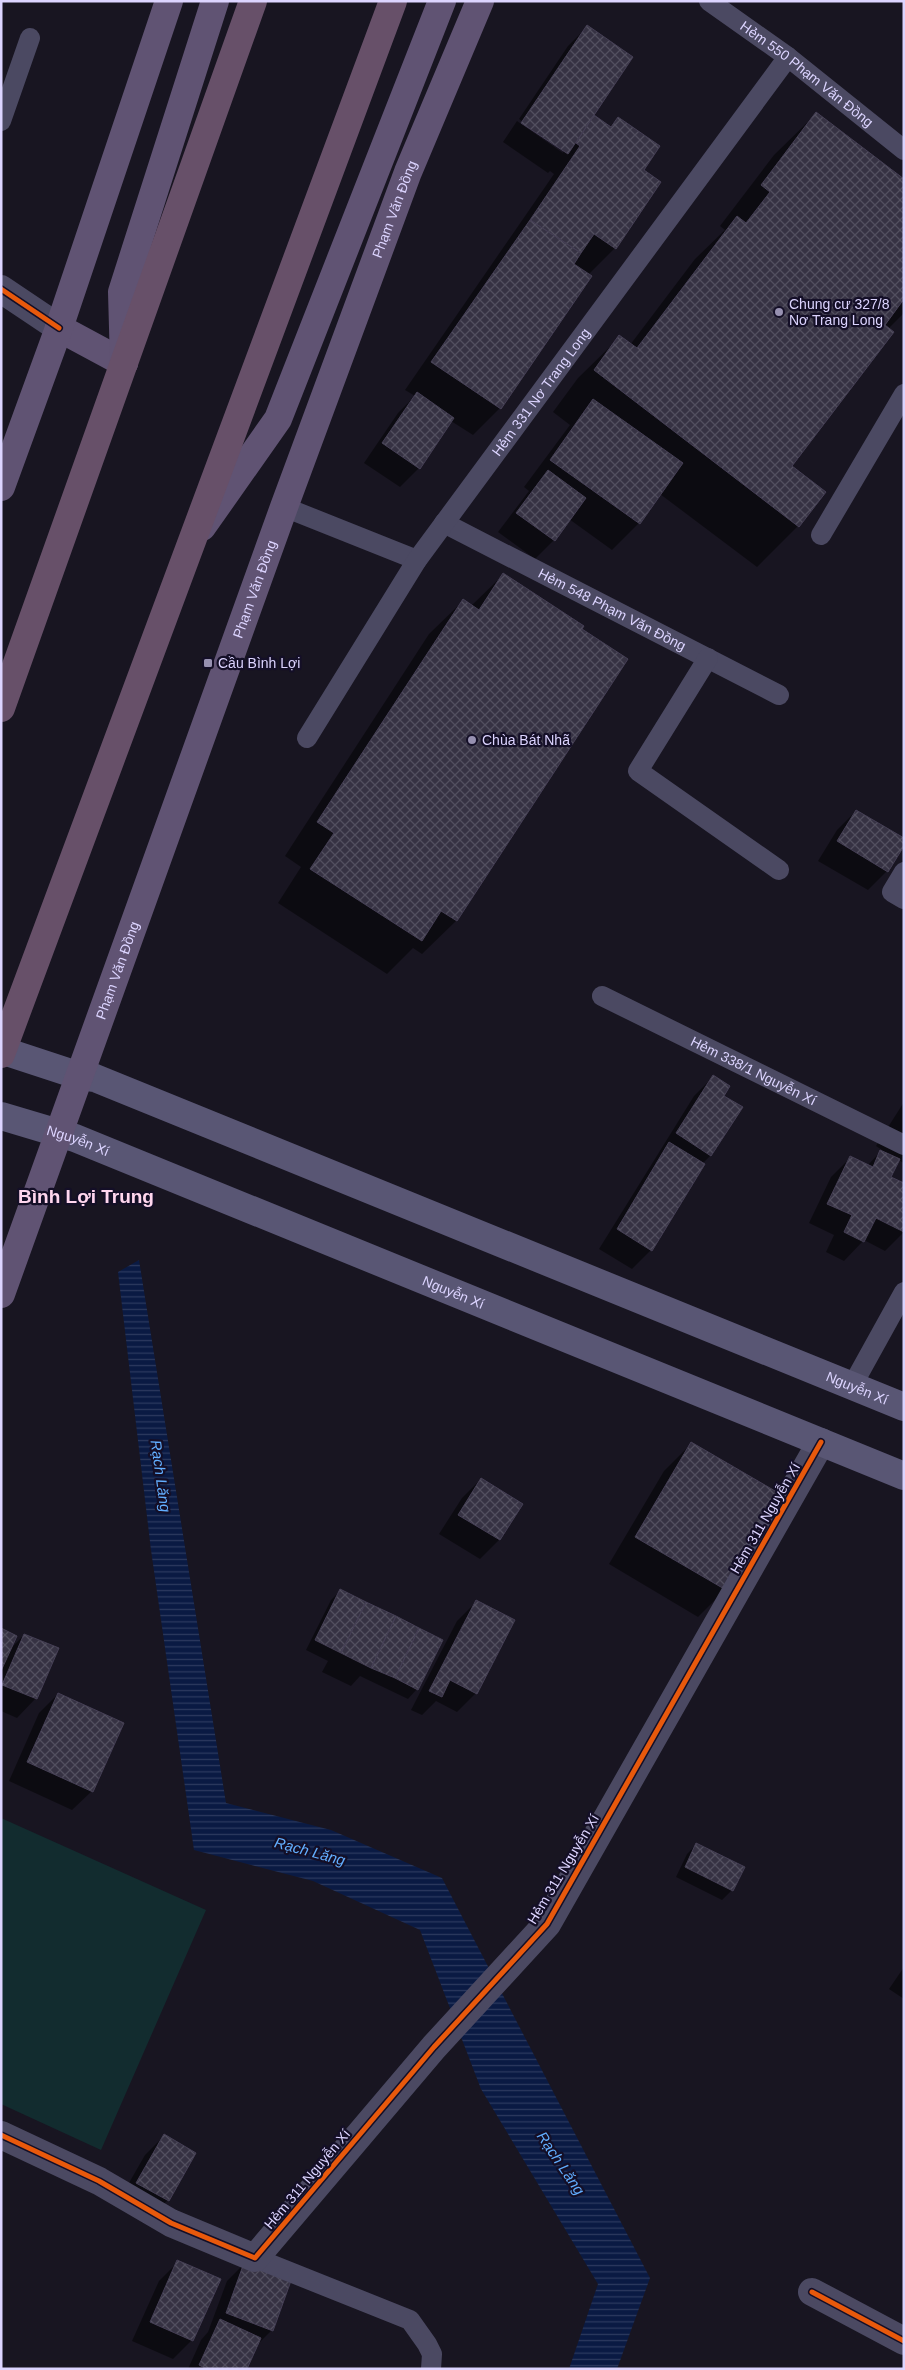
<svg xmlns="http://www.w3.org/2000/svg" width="905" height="2370" viewBox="0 0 905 2370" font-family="Helvetica,sans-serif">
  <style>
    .pitch { fill: #122c2f }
    .water { fill: url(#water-rules) }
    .shadow { fill: #0007 }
    .building { fill: url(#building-cross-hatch); stroke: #453f55 }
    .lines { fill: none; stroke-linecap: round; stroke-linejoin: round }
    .lane { stroke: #4b4962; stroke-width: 20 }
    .street { stroke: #4b4962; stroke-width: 28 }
    .secondary { stroke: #595674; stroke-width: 28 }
    .primary { stroke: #605373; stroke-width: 28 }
    .highway { stroke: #675069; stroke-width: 28 }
    .cycleway-casing { stroke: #140f27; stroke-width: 8 }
    .cycleway { stroke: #e8590c; stroke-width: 5 }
    .poi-dot { fill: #9791b1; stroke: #140f27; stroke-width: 2 }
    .labels { text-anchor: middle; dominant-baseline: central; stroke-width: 4.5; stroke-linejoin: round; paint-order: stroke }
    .street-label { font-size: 14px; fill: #dcd4ff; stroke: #140f27 }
    .poi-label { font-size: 14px; fill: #dcd4ff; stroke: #140f27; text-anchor: start }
    .water-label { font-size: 15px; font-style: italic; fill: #62aeff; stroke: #140f27 }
    .district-label { font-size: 19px; font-weight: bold; fill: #ffd6ee; stroke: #140f27 }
  </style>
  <defs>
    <pattern id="water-rules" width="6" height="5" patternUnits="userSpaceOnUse" patternTransform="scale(1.25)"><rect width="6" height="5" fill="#0a1a43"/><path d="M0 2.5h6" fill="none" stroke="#2d3a5f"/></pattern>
    <pattern id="building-cross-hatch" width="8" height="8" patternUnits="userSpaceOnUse" patternTransform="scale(1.25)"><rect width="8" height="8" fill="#363243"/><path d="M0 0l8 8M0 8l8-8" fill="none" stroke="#524f5f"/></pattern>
  </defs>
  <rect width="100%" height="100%" fill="#181521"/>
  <!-- pitch -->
  <path class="pitch" d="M1,1818L206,1910L101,2150L1,2104Z"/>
  <!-- water -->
  <path class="water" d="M139,1260L226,1803L331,1830L442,1878L650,2278L617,2369H569L598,2284L481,2089L420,1930L313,1881L194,1850L151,1550L118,1272Z"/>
  <!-- shadow -->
  <path class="shadow" d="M587,27L589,120L609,127L618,119L615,248L588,275L590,277L500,408L473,435L451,421L419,468L400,487L364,463L398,413L415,396L405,390L554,174L550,171L548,173L503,142L517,121L563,153V150L519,119L568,46Z
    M816,114L904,181V313L888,329L790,467L798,526L757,567L660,494L639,523L612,550L569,519L554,540L535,559L498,532L529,491L524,487L570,425L553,412L578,378L620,337L630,345L695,259L725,230L720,226L774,155Z
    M503,575L626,659L456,921L422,954L413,948L387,974L278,903L301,867L285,856L429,634L463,601L471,606Z
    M856,811L887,871L868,890L818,861L837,830Z
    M713,1077L722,1096L711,1155L702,1164L651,1250L632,1269L599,1249L694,1096Z
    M904,1102V1163L898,1160L889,1178L904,1185V1232L885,1251L864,1240L844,1261L826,1252L834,1235L809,1223L831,1177L850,1158L867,1166L882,1150L876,1146Z
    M691,1444L725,1590L698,1617L609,1564L664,1471Z
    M481,1479L521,1504L499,1540L480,1559L439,1534L462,1498Z
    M340,1591L417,1689L408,1699L360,1676L351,1686L322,1672L328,1661L306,1650L331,1600Z
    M476,1602V1693L457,1712L436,1701L422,1715L411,1710L457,1621Z
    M1,1630L10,1649L24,1635L36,1698L17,1718L1,1711Z
    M58,1694L92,1791L72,1810L9,1781L39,1713Z
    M697,1844L732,1890L722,1900L676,1877L687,1854Z
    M904,1967V1999L889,1989Z
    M164,2136L168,2200L148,2219L118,2202L145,2155Z
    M178,2262L192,2340L173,2359L132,2341L159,2281Z
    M246,2262L272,2330L256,2346L245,2369H188L201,2340L208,2332L227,2281Z"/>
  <!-- building -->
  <path class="building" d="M587,25L633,57L568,154L521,123Z
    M816,112L904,179V299L885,325L894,332L792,466L826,492L799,527L594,370L619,335L637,348L737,216L746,223L770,192L761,185Z
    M594,115L611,127L618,117L660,146L644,170L661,182L616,249L594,234L581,253L530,220L580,146L576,143Z
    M530,220L581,253L574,264L592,276L501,409L431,362Z
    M417,392L454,418L420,469L382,443Z
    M593,399L683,463L640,524L550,460Z
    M548,470L586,498L555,541L516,513Z
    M503,573L584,626L582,629L628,659L457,921L441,911L422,941L310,869L334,833L317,822L463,599L479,610Z
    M856,810L904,838V846L888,872L837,841Z
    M713,1075L730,1086L724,1096L743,1107L711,1156L676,1133Z
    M669,1142L705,1164L652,1251L617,1229Z
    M880,1150L900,1159L891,1177L904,1183V1232L876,1218L864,1242L844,1232L852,1215L827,1204L850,1156L873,1167Z
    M691,1442L782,1495L726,1590L635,1537Z
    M481,1478L523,1504L500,1540L458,1515Z
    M340,1589L366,1602L341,1653L315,1640Z
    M476,1600L515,1620L477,1694L450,1680L442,1697L429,1691Z
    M366,1602L396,1616L371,1668L341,1653Z
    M396,1616L419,1628L395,1678L371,1668Z
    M1,1628L17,1636L1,1671Z
    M419,1628L443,1640L418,1690L395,1678Z
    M24,1634L59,1648L37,1699L2,1685Z
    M58,1693L124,1723L93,1792L27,1762Z
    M696,1843L745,1867L733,1891L685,1867Z
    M164,2134L196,2153L169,2201L136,2183Z
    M177,2260L221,2279L193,2341L150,2322Z
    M245,2260L292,2278L273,2331L226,2313Z
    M220,2319L261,2338L247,2369H207L199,2365Z"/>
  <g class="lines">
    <!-- lane -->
    <g class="lane">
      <path id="s1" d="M709,1L788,57L904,150"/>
      <path d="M1,121L30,38"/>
      <path d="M284,507L417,560"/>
      <path id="s2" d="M444,523L779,695"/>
      <path d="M821,535L904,394"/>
      <path d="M708,658L638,771L779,870"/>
      <path id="s3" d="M307,738L417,560L788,57"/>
      <path d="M904,872L892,892L904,899"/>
      <path id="s4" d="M602,996L904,1145"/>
      <path d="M852,1386L904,1292"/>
      <path d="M255,2258L410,2320L427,2344L432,2354L431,2369"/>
    </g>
    <!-- street -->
    <path class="street" d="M1,289L59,328
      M1,2135L99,2181L171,2223L255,2258L434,2047L547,1924L821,1442
      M812,2292L904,2341"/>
    <!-- secondary -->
    <g class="secondary">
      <path id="s5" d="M1,1050L80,1076L95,1078L904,1407"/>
      <path id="s6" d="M1,1116L75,1138L904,1476"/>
    </g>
    <!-- primary -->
    <g class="primary">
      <path d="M59,328L124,363"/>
      <path d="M124,363L122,292L215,1"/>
      <path d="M1,487L59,328L169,1"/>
      <path d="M202,527L278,419L442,1"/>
      <path id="s7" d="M1,1294L284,507L408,172L480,1"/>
    </g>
    <!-- highway -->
    <path class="highway" d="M1,708L253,1
      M1,1054L393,1"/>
    <!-- cycleway casing -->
    <g class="cycleway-casing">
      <path id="cycleway" d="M1,289L59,328
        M1,2135L99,2181L171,2223L255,2258L434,2047L547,1924L821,1442
        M812,2292L904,2341"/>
    </g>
    <!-- cycleway -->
    <use href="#cycleway" class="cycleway"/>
  </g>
  <!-- markers -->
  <g class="poi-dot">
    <circle cx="779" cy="312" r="5"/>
    <rect x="203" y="658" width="10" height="10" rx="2.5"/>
    <circle cx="472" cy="740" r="5"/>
  </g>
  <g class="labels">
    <!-- street labels -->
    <g class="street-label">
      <text stroke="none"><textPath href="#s1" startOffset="122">Hẻm 550 Phạm Văn Đồng</textPath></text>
      <text stroke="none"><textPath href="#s7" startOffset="1154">Phạm Văn Đồng</textPath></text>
      <text stroke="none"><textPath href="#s3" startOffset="418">Hẻm 331 Nơ Trang Long</textPath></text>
      <text stroke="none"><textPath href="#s7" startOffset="749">Phạm Văn Đồng</textPath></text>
      <text stroke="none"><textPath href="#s2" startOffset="189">Hẻm 548 Phạm Văn Đồng</textPath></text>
      <text stroke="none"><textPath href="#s7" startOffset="344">Phạm Văn Đồng</textPath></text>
      <text stroke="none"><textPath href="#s4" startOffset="169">Hẻm 338/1 Nguyễn Xí</textPath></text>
      <text stroke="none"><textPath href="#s6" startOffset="81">Nguyễn Xí</textPath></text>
      <text stroke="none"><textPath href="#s6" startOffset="486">Nguyễn Xí</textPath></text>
      <text stroke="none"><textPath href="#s5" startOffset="921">Nguyễn Xí</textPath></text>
      <text transform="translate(765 1518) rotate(-60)">Hẻm 311 Nguyễn Xí</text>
      <text transform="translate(563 1869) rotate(-59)">Hẻm 311 Nguyễn Xí</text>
      <text transform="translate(307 2179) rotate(-50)">Hẻm 311 Nguyễn Xí</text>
    </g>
    <!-- poi labels -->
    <g class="poi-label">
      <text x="789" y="304">Chung cư 327/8<tspan x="789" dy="16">Nơ Trang Long</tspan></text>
      <text x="218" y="663">Cầu Bình Lợi</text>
      <text x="482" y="740">Chùa Bát Nhã</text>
    </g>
    <!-- water labels -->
    <g class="water-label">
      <text transform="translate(161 1476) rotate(82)">Rạch Lăng</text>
      <text transform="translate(310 1851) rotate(15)">Rạch Lăng</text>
      <text transform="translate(561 2163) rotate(56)">Rạch Lăng</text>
    </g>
    <!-- district labels -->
    <g class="district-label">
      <text x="86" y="1196">Bình Lợi Trung</text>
    </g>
  </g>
  <!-- border -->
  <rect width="905" height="2370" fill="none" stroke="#dcd4ff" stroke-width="5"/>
</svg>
